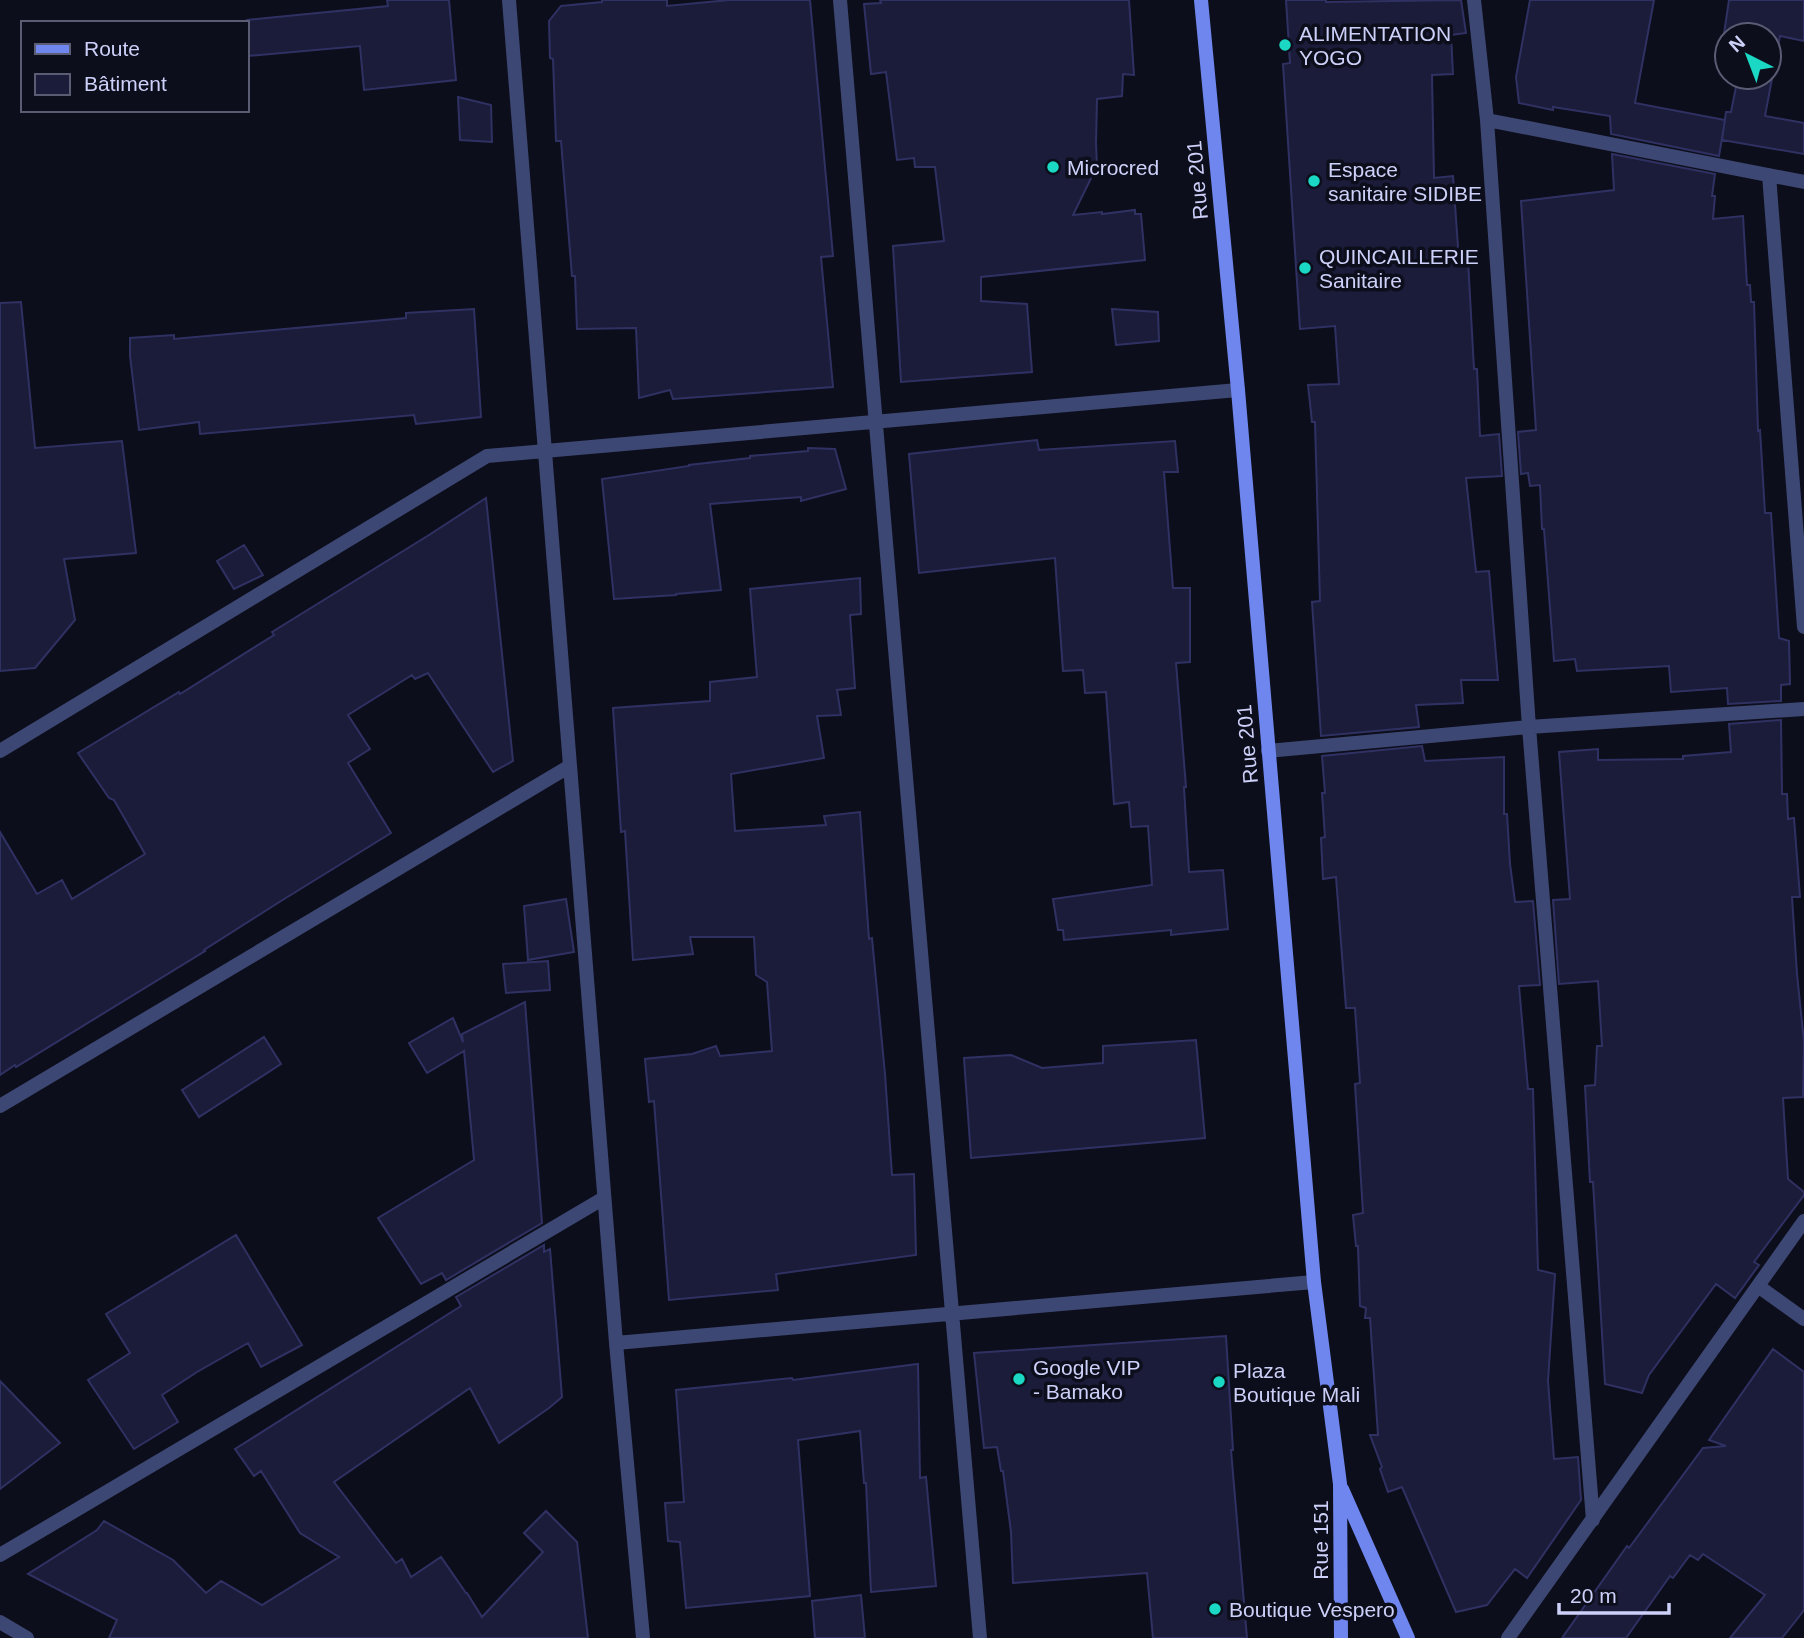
<svg xmlns="http://www.w3.org/2000/svg" width="1804" height="1638" viewBox="0 0 1804 1638" font-family="Arial,sans-serif">
  <style>
    .building { fill: #1b1c39; stroke: #303163; stroke-width: 2 }
    .lines { fill: none; stroke-linecap: round; stroke-linejoin: round }
    .minor { stroke: #3d4774; stroke-width: 14 }
    .secondary { stroke: #6f86ee; stroke-width: 14 }
    .poi-dot { fill: #1ad8c3; stroke: #0d0e1b; stroke-width: 2.5 }
    .labels { text-anchor: middle; dominant-baseline: central; stroke-width: 7; stroke-linejoin: round; paint-order: stroke }
    .poi-label { font-size: 21px; fill: #cdd1f9; stroke: #0d0e1b; text-anchor: start }
    .street-label { font-size: 21px; fill: #cdd1f9; stroke: #0d0e1b }
  </style>
  <rect width="100%" height="100%" fill="#0d0e1b"/>
  <!-- building -->
  <path class="building" d="M387,0H449L456,80L364,90L360,46L247,56V20L388,6Z
    M602,0H667V6L729,0H810L833,256L821,257L833,387L673,399L670,390L639,398L636,328L577,329L575,276H572L561,141H556L553,59L550,58L549,21L561,6L602,2Z
    M880,0H1129L1134,75L1123,74L1122,96L1097,99L1096,143L1097,166L1073,215L1102,212V214L1135,210V214H1141L1145,260L981,277V301L1027,304L1032,372L901,382L893,246L944,241L935,167H915L914,158L897,160L886,72L871,74L864,4L881,3Z
    M1286,0H1326V2L1461,0L1466,33L1451,35L1453,74L1432,75L1434,178L1453,176L1459,261L1468,260L1474,369H1477L1480,436L1499,434L1502,476L1466,478L1476,572L1489,571L1498,680H1461L1463,703L1416,705L1419,727L1321,736L1312,602L1320,601L1315,422H1312L1308,385L1339,384L1335,326L1300,329L1283,64L1290,63Z
    M1530,0H1654L1635,103L1725,120L1719,156L1611,134L1610,116L1553,107V110L1519,103L1516,77Z
    M1729,0H1804V41L1780,36L1765,116L1804,123V154L1722,140L1726,112H1731L1738,77H1769V35H1727V48L1722,47Z
    M458,97L491,105L492,142L460,140Z
    M1612,154L1715,174L1712,196H1715L1713,219L1743,216L1747,285H1750L1751,302H1754L1758,431L1760,430L1765,513H1771L1779,638L1789,641L1790,684L1781,685V701L1728,704L1727,688L1671,692L1669,666L1577,671L1575,659L1554,661L1544,529H1542L1540,485L1530,486L1528,473L1521,474L1518,432L1536,430L1521,201L1614,190Z
    M21,302L35,448L122,441L136,553L64,559L75,620L35,668L0,671V303Z
    M474,309L481,417L416,424L414,415L200,434L199,422L139,430L130,356V338L174,335V339L406,318V313Z
    M1112,309L1158,312L1159,341L1116,345Z
    M1037,440L1039,450L1175,441L1178,472H1164L1173,588H1190V662L1176,663L1186,787H1184L1189,872L1223,870L1228,929L1171,935V930L1064,940L1063,930H1058L1053,899L1152,885L1148,826L1131,827L1129,802L1114,804L1106,692L1085,693L1083,670L1063,671L1055,558L919,573L909,454Z
    M808,448L835,449L846,489L801,501V497L710,504L721,590L676,594V595L614,599L602,479L689,466V465L750,458V456L808,451Z
    M486,498L513,761L493,772L428,673L415,679L412,675L348,715L370,749L348,763L391,833L281,901L204,950L205,951L16,1067L15,1065L0,1075V832L37,894L62,880L72,899L145,854L114,800L109,798L78,753L179,692L180,694L274,635L272,632L429,535Z
    M244,545L263,575L234,589L217,561Z
    M860,578L861,614L850,615L855,688L837,690L841,715L817,716L824,758L731,774L735,831L826,825L824,816L860,812L869,939L872,938L885,1074L892,1175L914,1174L916,1255L776,1274L778,1290L669,1300L654,1101L649,1102L645,1059L692,1054L716,1046L720,1056L772,1051L767,982L756,975L754,937H690L693,954L633,960L625,831L621,832L613,708L710,701V682L757,677L750,589Z
    M1781,720L1782,794H1787L1788,819L1794,818L1800,897H1792L1797,974L1804,1042L1803,1097L1783,1098L1788,1179L1804,1192V1195L1754,1262L1759,1265L1735,1298L1716,1284L1649,1375L1642,1393L1605,1384L1593,1182H1590L1585,1086L1595,1085L1597,1046H1602L1598,981L1559,984L1553,900L1570,899L1559,752L1598,749V760L1683,759V756L1731,752L1729,724Z
    M1422,746L1425,761L1504,757V814H1507L1510,864L1515,902L1533,901L1540,985L1519,986L1528,1089H1533L1538,1270L1555,1274L1548,1381L1554,1459L1578,1457L1581,1500L1527,1578L1515,1569L1487,1605L1456,1612L1402,1487L1388,1492L1380,1469L1382,1467L1370,1435H1378L1370,1318H1365L1366,1308L1360,1306L1358,1246H1356L1353,1215L1363,1213L1355,1084L1360,1083L1355,1008H1346L1336,877L1323,879L1321,838L1325,837L1322,793H1325L1322,756Z
    M566,899L574,952L528,960L524,906Z
    M548,961L550,990L506,993L503,964Z
    M525,1002L542,1223L446,1280L442,1273L421,1284L378,1218L474,1160L464,1051L427,1073L409,1043L453,1018L463,1042L462,1034Z
    M264,1037L281,1064L199,1117L182,1090Z
    M1196,1040L1205,1138L971,1158L964,1058L1011,1055L1042,1068L1103,1063V1046Z
    M236,1235L302,1345L261,1367L248,1343L197,1372L162,1395L178,1422L134,1449L88,1380L130,1353L106,1314Z
    M544,1245V1252L550,1249L562,1397L549,1408L499,1443L470,1388L334,1482L396,1563L402,1559L411,1577L441,1557L466,1593H467L482,1617L543,1552L524,1533L546,1511L577,1542L588,1638H109L117,1620L28,1574L97,1530L104,1521L173,1560L206,1593L221,1581L262,1605L339,1557L300,1533L261,1471L254,1476L235,1449L461,1306L456,1297Z
    M1226,1336L1233,1450H1231L1247,1638H1153L1147,1573L1013,1583L1011,1532L1003,1471H1001L997,1447L984,1448L974,1353Z
    M1773,1349L1804,1372V1610L1798,1618L1782,1638H1730L1765,1595L1703,1554L1698,1560L1690,1555L1673,1578L1670,1576L1626,1638H1562L1627,1546L1629,1548L1703,1448L1726,1446L1709,1440Z
    M918,1364L920,1478L926,1477L936,1586L871,1592L866,1483H864L860,1431L798,1440L810,1596L686,1608L680,1542L668,1541L665,1503L684,1502L676,1390L792,1378L793,1380Z
    M0,1381L60,1443L0,1489Z
    M861,1595L865,1638H815L812,1601Z"/>
  <g class="lines">
    <!-- minor -->
    <path class="minor" d="M509,0L616,1343L643,1638
      M840,0C888,546 930,1092 980,1638
      M1474,0L1487,120L1529,727L1593,1520
      M1487,120L1804,182
      M1769,175L1804,627
      M0,751L487,456L1238,390
      M1268,751L1529,727L1804,709
      M0,1106L570,766
      M1758,1286L1804,1319
      M616,1343L1314,1282
      M0,1555L604,1198
      M0,1622L27,1638
      M1508,1638L1804,1221"/>
    <!-- secondary -->
    <path class="secondary" d="M1201,0L1238,390L1314,1282L1340,1484L1341,1638
      M1342,1489L1408,1638"/>
  </g>
  <!-- markers -->
  <g class="poi-dot">
    <circle cx="1285" cy="45" r="7"/>
    <circle cx="1053" cy="167" r="7"/>
    <circle cx="1314" cy="181" r="7"/>
    <circle cx="1305" cy="268" r="7"/>
    <circle cx="1019" cy="1379" r="7"/>
    <circle cx="1219" cy="1382" r="7"/>
    <circle cx="1215" cy="1609" r="7"/>
  </g>
  <g class="labels">
    <!-- poi labels -->
    <g class="poi-label">
      <text x="1299" y="33">ALIMENTATION<tspan x="1299" dy="24">YOGO</tspan></text>
      <text x="1067" y="167">Microcred</text>
      <text x="1328" y="169">Espace<tspan x="1328" dy="24">sanitaire SIDIBE</tspan></text>
      <text x="1319" y="256">QUINCAILLERIE<tspan x="1319" dy="24">Sanitaire</tspan></text>
      <text x="1033" y="1367">Google VIP<tspan x="1033" dy="24">- Bamako</tspan></text>
      <text x="1233" y="1370">Plaza<tspan x="1233" dy="24">Boutique Mali</tspan></text>
      <text x="1229" y="1609">Boutique Vespero</text>
    </g>
    <!-- street labels -->
    <g class="street-label">
      <text transform="translate(1197 180) rotate(-95)">Rue 201</text>
      <text transform="translate(1247 744) rotate(-95)">Rue 201</text>
      <text transform="translate(1320 1540) rotate(-90)">Rue 151</text>
    </g>
  </g>
  <!-- legend -->
  <rect x="21" y="21" width="228" height="91" fill="#0d0e1b" stroke="#5a5c74" stroke-width="2"/>
  <rect x="35" y="44" width="35" height="10" fill="#6f86ee" stroke="#5a5c74" stroke-width="2"/>
  <text x="84" y="56" font-size="21" fill="#cdd1f9">Route</text>
  <rect x="35" y="74" width="35" height="21" fill="#1b1c39" stroke="#5a5c74" stroke-width="2"/>
  <text x="84" y="91" font-size="21" fill="#cdd1f9">Bâtiment</text>
  <!-- north arrow -->
  <g transform="translate(1748 56) rotate(318)"><circle r="33" fill="#0d0e1b" stroke="#5a5c74" stroke-width="2"/>
  <path d="M0-5L12 26L0 18L-12 26Z" fill="#1ad8c3"/>
  <text y="-10" font-size="19" font-weight="bold" text-anchor="middle" fill="#cdd1f9">N</text>
  </g>
  <!-- scale -->
  <path d="M1559 1603v10h110v-10" fill="none" stroke="#cdd1f9" stroke-width="3.5"/>
  <text x="1570" y="1603" font-size="21" fill="#cdd1f9" stroke="#0d0e1b" stroke-width="5" paint-order="stroke">20 m</text>
</svg>
